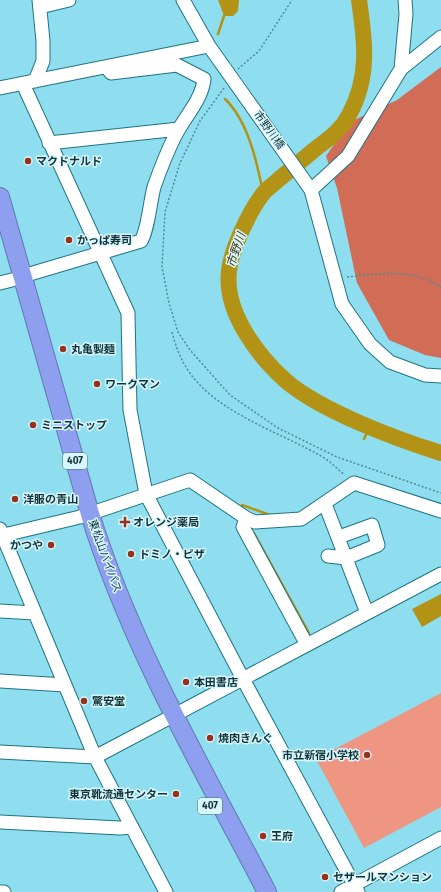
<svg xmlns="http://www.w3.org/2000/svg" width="441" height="892" viewBox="0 0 441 892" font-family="'Fira Sans','Noto Sans JP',sans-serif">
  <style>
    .green { fill: #ee9682 }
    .forest { fill: #d16c56 }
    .water { fill: #b29316 }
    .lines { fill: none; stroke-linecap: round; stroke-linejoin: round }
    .stream { stroke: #b29316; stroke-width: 2.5 }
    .river { stroke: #b29316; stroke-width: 16 }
    .minor-casing { stroke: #1d7485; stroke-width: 15 }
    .highway-casing { stroke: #6179af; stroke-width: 20 }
    .path { stroke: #508a96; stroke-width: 1.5; stroke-dasharray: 2 2; stroke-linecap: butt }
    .minor { stroke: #fff; stroke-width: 13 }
    .highway { stroke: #8d9fee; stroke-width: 18 }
    .poi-dot { fill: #99301a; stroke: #d8f6fd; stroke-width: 1.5 }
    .labels { text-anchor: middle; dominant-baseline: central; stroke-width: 3; stroke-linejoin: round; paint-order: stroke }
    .shield { fill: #d8f6fd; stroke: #4c6e74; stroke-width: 1 }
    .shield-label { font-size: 10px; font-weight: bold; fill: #10333a }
    .street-label { font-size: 11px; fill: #10333a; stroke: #d8f6fd }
    .poi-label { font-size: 11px; font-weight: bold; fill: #10333a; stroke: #d8f6fd; text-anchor: start }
    .water-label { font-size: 12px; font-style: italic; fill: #453808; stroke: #d8f6fd }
  </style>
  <rect width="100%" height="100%" fill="#8edeef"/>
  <!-- green -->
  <path class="green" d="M441,693V807L364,848L316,759Z"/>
  <!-- forest -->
  <path class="forest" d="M441,67V358L425,355L389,340L357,283L337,188L326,156L350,122L397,100Z"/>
  <!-- water -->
  <path class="water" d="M218,0H239L238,11L233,16H224Z
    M441,594V616L422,627L412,609Z"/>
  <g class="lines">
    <!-- stream -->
    <path class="stream" d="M218,34L224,16
      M225,99C248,121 257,162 263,193
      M364,439L370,426
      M242,505L270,515
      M254,533L309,633"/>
    <!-- river -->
    <path class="river" d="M359,0C365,41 370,77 349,115C340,132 328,139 314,150C302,160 290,170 278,180C273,185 266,189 262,195C249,212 231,250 229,271C224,312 258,356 286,381C321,411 396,439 441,453"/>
    <!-- minor casing -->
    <g class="minor-casing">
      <path id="minor" d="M183,0L209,46L311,190L342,304L370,344L390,362L425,375L441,376
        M40,7L69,0
        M401,69L406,14L405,0
        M35,81L43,61V41L39,0
        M23,84L128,313L130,410L146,494L243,679L358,892
        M0,88L209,46
        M49,143L179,129
        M311,190L348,156L401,69L441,37
        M23,276L141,241C148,230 150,202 154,187C160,170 167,152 175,136C185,116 202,100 204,79L177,65L111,73L107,68
        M0,283L12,280
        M325,504L367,613
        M246,518L243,527L307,645
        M0,529L95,757L166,892
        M0,536L80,517L190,480L246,518L255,522L301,519L354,483L441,511
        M328,556L346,558L378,545L372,525L339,537
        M0,611L34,613
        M0,681L65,685
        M0,752L95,757L441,574
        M0,822L120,828L132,827
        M0,892H4
        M341,892L441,838"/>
    </g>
    <!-- highway casing -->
    <g class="highway-casing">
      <path id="highway" d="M0,197L90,514C131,647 203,769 267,892"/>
    </g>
    <!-- path -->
    <path class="path" d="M238,69L259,51L292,0
      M224,88L200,121L180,163L165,212L162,267L169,303L178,332L190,350L230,395L278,428L337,457L441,493
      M347,277C379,274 413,267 441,288
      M172,332C176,348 182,363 192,376C223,415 279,432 321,456C330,461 337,469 345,475"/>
    <!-- minor -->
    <use href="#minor" class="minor"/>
    <!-- highway -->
    <use href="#highway" class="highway"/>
  </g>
  <!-- markers -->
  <g class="poi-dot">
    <circle cx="28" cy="161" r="4"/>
    <circle cx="69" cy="240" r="4"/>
    <circle cx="63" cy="349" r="4"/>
    <circle cx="97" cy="384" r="4"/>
    <circle cx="33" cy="425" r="4"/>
    <circle cx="15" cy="499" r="4"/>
    <path d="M123 516h4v4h4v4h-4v4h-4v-4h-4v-4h4z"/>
    <circle cx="51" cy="545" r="4"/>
    <circle cx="131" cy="554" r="4"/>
    <circle cx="186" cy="682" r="4"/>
    <circle cx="84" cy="701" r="4"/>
    <circle cx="210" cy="738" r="4"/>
    <circle cx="367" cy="755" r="4"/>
    <circle cx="176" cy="794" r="4"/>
    <circle cx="263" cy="836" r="4"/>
    <circle cx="325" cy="877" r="4"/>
  </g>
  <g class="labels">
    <!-- shield labels -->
    <g class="shield">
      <rect x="63" y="453" width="24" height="16" rx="3"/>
      <rect x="198" y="798" width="24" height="16" rx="3"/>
    </g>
    <g class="shield-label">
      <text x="75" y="461">407</text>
      <text x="210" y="806">407</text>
    </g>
    <!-- street labels -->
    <g class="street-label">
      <text transform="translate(269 130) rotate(54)">市野川橋</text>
      <text transform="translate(105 556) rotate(70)">東松山バイパス</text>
    </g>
    <!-- poi labels -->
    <g class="poi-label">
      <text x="36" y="161">マクドナルド</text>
      <text x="77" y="240">かっぱ寿司</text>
      <text x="71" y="349">丸亀製麺</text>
      <text x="105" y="384">ワークマン</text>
      <text x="41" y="425">ミニストップ</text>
      <text x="23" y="499">洋服の青山</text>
      <text x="133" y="522">オレンジ薬局</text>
      <text x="43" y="545" text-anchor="end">かつや</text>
      <text x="139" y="554">ドミノ・ピザ</text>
      <text x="194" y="682">本田書店</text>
      <text x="92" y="701">驚安堂</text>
      <text x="218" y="738">焼肉きんぐ</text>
      <text x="359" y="755" text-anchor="end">市立新宿小学校</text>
      <text x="168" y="794" text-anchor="end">東京靴流通センター</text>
      <text x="271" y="836">王府</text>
      <text x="333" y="877">セザールマンション</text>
    </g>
    <!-- water labels -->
    <g class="water-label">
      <text transform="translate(236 250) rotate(-71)">市野川</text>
    </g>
  </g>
</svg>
